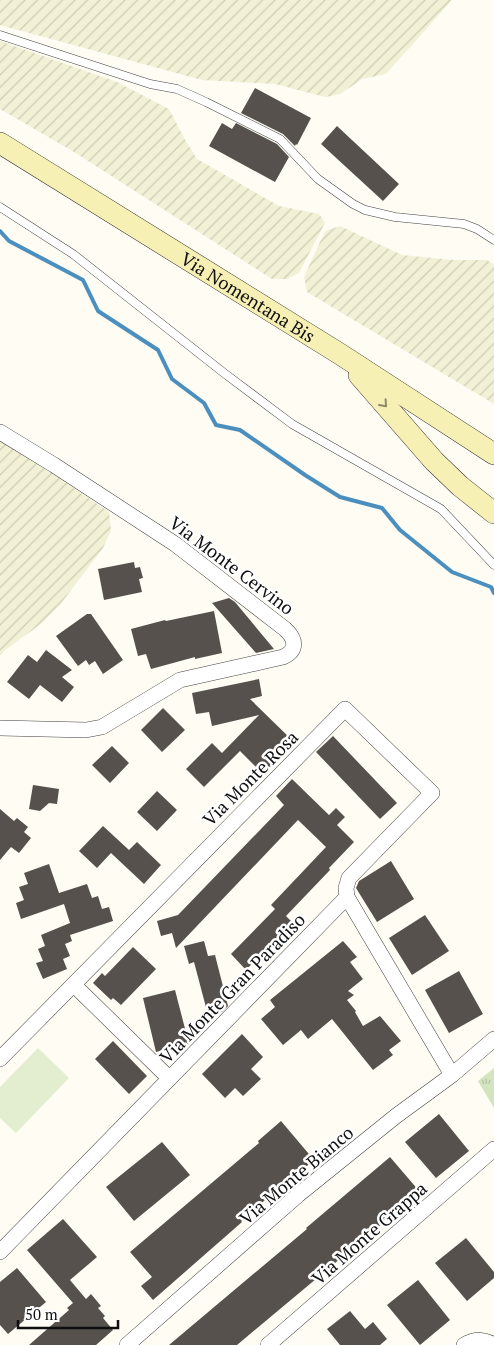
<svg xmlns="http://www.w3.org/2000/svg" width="494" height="1345" viewBox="0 0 494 1345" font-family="'PT Serif',serif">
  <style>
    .farmland { fill: url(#farmland-furrows) }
    .grass { fill: url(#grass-tufts) }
    .pitch { fill: #e3edd0 }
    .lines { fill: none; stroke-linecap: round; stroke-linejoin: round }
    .stream { stroke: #4b8fbf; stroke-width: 4 }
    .building { fill: #57514d }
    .lane-casing { stroke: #424242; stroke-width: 9 }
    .street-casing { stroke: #424242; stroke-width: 16 }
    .secondary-casing { stroke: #313131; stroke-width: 22 }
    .lane { stroke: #fff; stroke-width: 8 }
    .street { stroke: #fff; stroke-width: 15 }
    .secondary { stroke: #f6f0b5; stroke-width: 21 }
    .oneway { stroke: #8e8b6a }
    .labels { text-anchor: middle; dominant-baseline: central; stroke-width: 5; stroke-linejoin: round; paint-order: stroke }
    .street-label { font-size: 18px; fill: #0f0f0f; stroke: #fff }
  </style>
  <defs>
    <pattern id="farmland-furrows" width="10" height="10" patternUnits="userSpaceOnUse" patternTransform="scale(1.25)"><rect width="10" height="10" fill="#f2f0d5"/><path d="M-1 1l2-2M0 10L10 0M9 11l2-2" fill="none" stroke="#cecdb6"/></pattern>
    <pattern id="grass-tufts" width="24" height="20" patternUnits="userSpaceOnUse" patternTransform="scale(1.25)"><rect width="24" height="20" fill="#d2e5bf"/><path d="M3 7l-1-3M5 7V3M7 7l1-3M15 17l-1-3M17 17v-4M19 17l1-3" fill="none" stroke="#b3c3a3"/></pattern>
  </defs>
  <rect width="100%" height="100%" fill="#fefcf3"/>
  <!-- farmland -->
  <path class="farmland" d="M0,0H452L386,74L362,79L340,94L325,97L275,84L202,80L0,25Z
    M0,41L117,82L169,109L184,138L197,159L279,206L319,214L325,223L299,273L287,279H272L74,152L0,109Z
    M340,226L402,255L453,260H487L494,265V404L307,292L304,277L325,231Z
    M0,438L109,512L111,530L103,548L59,606L41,624L5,650L0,656Z"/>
  <!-- grass -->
  <path class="grass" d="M494,1068V1108L478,1081Z"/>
  <!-- pitch -->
  <path class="pitch" d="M38,1048L69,1078L16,1133L0,1118V1087Z"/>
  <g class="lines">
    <!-- stream -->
    <path class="stream" d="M0,231L9,241L83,280L98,311L158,350L172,379L204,403L216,425L240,430L305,475L340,497L382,508L400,530L452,572L491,587L494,593"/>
  </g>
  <!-- building -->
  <path class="building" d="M255,88L311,118L297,145L296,144L295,146L283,134L241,113Z
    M222,123L232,129L236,123L277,144L289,157L275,182L209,146Z
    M337,126L399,184L383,201L321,144Z
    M134,562L135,568L140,567L143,578L139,579L142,592L104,600L98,569Z
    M229,598L235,602L274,649L256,653L212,603Z
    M214,611L222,653L195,659V657L151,669L146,654L138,656L131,629L165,620L166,621Z
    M87,614H91L123,660L103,674L95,661L89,665L86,660L78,666L56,636Z
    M46,650L72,670L62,677L74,687L62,702L40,685L29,699L7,682L28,655L37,662Z
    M259,679L262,696L250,699L294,742L263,774L240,751L204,787L186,769L212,743L222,753L259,715L212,726L209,712L196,714L192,693Z
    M163,708L185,730L162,752L141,730Z
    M333,736L397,803L380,819L316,752Z
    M112,746L129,763L110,783L92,765Z
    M292,779L329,815L336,808L345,817L337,825L354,842L329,868L330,870L286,916L292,922L246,970L231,954L275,909L271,905L326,847L298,820L176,948L172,933L161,936L157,921L178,915L284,805L276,796Z
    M33,785L59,789L57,804L49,803L40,811L29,809Z
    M157,791L177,810L157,831L137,812Z
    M0,809L14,821L17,818L28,827L24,832L31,838L19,853L11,847L0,860Z
    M103,826L129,850L137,842L161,865L144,884L111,853L97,868L79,851Z
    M391,861L414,899L377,922L356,888L359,881Z
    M49,864L59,893L87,884L92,898L98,896L102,909L109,907L113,921L70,935L72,941L65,944L70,956L63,959L67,969L43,979L36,963L43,961L38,949L45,946L41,935L70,923L64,904L21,919L16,903L24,900L19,887L28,884L24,873Z
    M425,915L449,951L412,975L389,938Z
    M204,941L208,956L215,955L228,1006L222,1012L208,1015L194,962L189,964L184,946Z
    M343,941L357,957L350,962L363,979L348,991L354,995L347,1000L356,1011L355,1012L363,1026L380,1016L401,1041L389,1050L393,1055L373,1070L332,1019L308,1039L301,1030L283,1045L261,1019L275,1007L270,1000Z
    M133,947L156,969L121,1005L113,998L111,1000L93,983L102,973L105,976Z
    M459,971L483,1014L449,1033L425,990Z
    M175,990L189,1044L156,1052L143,998Z
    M242,1034L263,1057L251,1069L261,1079L243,1096L235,1088L225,1098L202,1074Z
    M113,1041L147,1076L129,1094L95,1059Z
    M439,1114L469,1151L436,1178L405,1142Z
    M281,1121L314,1160L290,1180L289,1179L241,1221L242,1222L153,1300L141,1286L152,1277L130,1252L259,1143L258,1141Z
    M162,1142L190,1175L134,1221L106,1187Z
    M390,1157L420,1192L237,1345H169L307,1229L306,1228Z
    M63,1219L97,1257L70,1280L86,1299L91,1294L101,1306L98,1308L105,1316L103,1318L113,1330L96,1345H29L69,1310L67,1308L73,1303L27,1250Z
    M466,1238L494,1272V1278L467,1301L435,1263Z
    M17,1268L46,1302L8,1334L0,1325V1282Z
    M418,1280L450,1320L420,1345L387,1305Z
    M350,1311L365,1329L373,1322L387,1339L380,1345H340L327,1329Z"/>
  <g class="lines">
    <!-- lane casing -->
    <g class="lane-casing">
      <path id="lane" d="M0,35L150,84L177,89L206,102L280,139L318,179L353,204L365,210L395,217L464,224L477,229L494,240
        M0,207L73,254L224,373L292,424L441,509L494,565"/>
    </g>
    <!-- street casing -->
    <g class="street-casing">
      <path id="street" d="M0,432L54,465L175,544L285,629C296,639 298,650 283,657L180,680L102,727L86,730L0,728
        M74,985L169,1078
        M0,1059L345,709L432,793L349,878L346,888L347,897
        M0,1252L347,897L452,1075
        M127,1345L298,1195L396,1116L452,1075L494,1039
        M268,1345L494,1149
        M464,1345C474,1339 483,1338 494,1345"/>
    </g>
    <!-- secondary casing -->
    <g class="secondary-casing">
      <g id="secondary">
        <path id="s1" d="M0,143L340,354L494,454"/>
        <path d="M359,375L434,461L460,486L494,513"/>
      </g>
    </g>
    <!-- lane -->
    <use href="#lane" class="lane"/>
    <!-- street -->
    <use href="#street" class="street"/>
    <!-- secondary -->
    <use href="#secondary" class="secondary"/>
  </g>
  <!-- one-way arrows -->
  <defs><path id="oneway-chevron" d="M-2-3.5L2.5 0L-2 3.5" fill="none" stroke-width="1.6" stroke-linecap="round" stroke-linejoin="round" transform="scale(1.25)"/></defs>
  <use class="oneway" href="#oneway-chevron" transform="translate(384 404) rotate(48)"/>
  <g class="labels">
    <!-- street labels -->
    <g class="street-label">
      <text stroke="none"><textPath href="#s1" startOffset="292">Via Nomentana Bis</textPath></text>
      <text transform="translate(232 565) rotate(37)">Via Monte Cervino</text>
      <text transform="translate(250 778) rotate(-45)">Via Monte Rosa</text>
      <text transform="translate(232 988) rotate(-46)">Via Monte Gran Paradiso</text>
      <text transform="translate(296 1175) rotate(-40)">Via Monte Bianco</text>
      <text transform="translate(369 1233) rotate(-41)">Via Monte Grappa</text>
    </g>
  </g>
  <!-- scale -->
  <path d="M18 1320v8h100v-8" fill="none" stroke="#0f0f0f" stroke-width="2.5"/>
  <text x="25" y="1320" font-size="15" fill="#0f0f0f" stroke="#ffffff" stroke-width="4" paint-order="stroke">50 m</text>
</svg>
